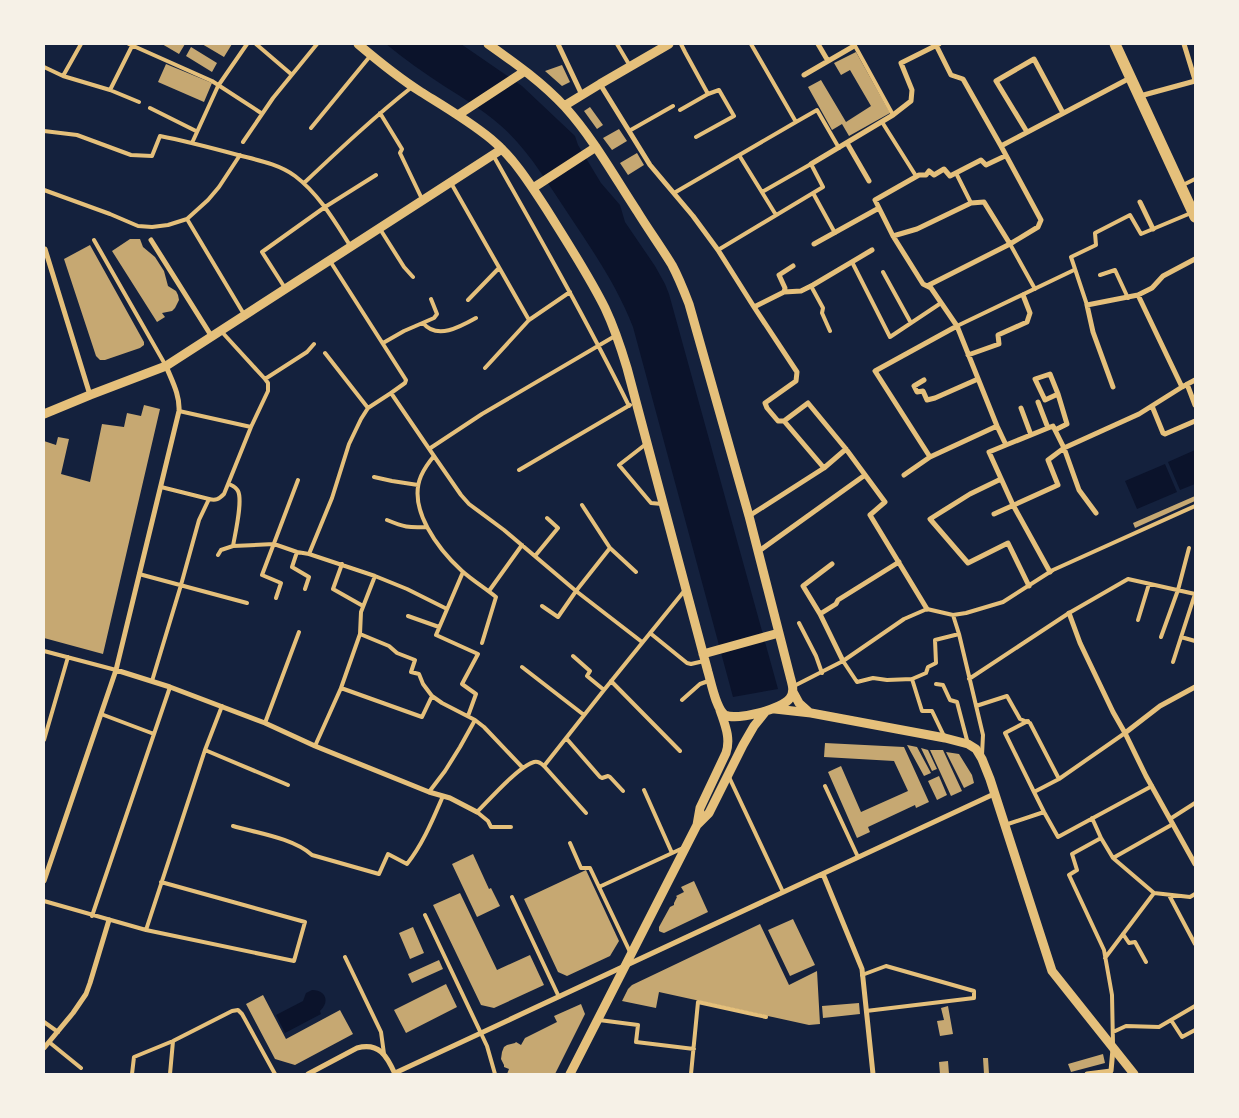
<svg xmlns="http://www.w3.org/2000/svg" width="1239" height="1118" viewBox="0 0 1239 1118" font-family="'Exo 2',sans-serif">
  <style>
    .water { fill: #0b132b }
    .building { fill: #c6a872 }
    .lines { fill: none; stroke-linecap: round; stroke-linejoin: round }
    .service { stroke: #e5c07b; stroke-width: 4 }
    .minor { stroke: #e5c07b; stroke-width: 5 }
    .tertiary { stroke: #e5c07b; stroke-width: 9 }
    .primary { stroke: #e5c07b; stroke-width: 11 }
  </style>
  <rect width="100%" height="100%" fill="#14213d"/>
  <!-- water -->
  <path class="water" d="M386,44H461L522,86L575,136L578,145L601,183L620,205L625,222L655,266L665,284L669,294L778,689L733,697L633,327C617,286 593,251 569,215C548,184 528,149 500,125C483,110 463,98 444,86C424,73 404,59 386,44Z
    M1195,450V484L1180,490L1168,462Z
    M1165,464L1177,492L1137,509L1125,481Z
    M312,990C326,990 330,1002 320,1011L321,1014L285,1033L276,1015L303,1001L306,993Z"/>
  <!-- building -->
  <path class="building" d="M162,44H185L179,54Z
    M202,44H232L224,57Z
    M191,47L217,63L212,72L186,56Z
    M856,52L890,113L849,136L842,124L832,130L808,87L821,80L846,122L871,106L850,70L841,75L834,63Z
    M166,64L212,83L204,102L158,82Z
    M562,65L570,82L562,86L545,71Z
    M590,107L603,125L597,129L584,111Z
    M619,129L627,141L612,150L603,138Z
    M637,153L644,165L628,175L620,163Z
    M130,239H140L143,247L155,257L164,271L168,286L176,291L178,295L179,300L175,308L172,311L162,313L165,317L157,322L112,251Z
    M90,245L144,342V345L140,348L105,360H100L96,356L64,259Z
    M144,405L160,409L103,654L44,638V441L56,445L58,437L69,439L61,474L90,482L102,424L124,427L127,413L141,416Z
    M1195,496V501L1135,528L1133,523Z
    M825,743L904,747L929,802L916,808L915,805L868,827L870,832L857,838L828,772L841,766L861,812L908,791L894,761L824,757Z
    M907,745L917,747L931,773L924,776Z
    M921,748L928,750L937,769L932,771Z
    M930,750H943L962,791L951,796Z
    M946,752L959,754L972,775L974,783L964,788Z
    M939,776L947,795L937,800L928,781Z
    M473,854L489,889L491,888L500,906L477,917L452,864Z
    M586,870L619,941L610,956L567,976L558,972L524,899Z
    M694,881L708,912L664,933L661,932L659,931V927L670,907L674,905V903L677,897L676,896L684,892L681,887Z
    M460,893L497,970L530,955L544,985L494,1008L481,1005L433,905Z
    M793,919L815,965L790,976L768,930Z
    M760,924L789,985L817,971L820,1024L809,1025L659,992L656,1008L622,1001L628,989L632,985Z
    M413,927L424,953L410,959L399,933Z
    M439,960L443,969L412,983L408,974Z
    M446,984L457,1007L406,1033L394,1010Z
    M263,995L286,1039L340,1010L353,1034L295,1065L275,1059L246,1004Z
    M859,1003L860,1014L823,1018L822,1006Z
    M581,1004L585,1014L555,1074H507L509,1069L504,1067V1065L501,1059L502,1052L504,1047L507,1045L515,1043L516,1042L521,1045L525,1038L557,1022L554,1016Z
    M948,1006L953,1034L940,1036L937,1021L944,1020L941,1008Z
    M1103,1054L1105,1063L1071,1072L1068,1064Z
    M983,1058H988L989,1074H984Z
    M948,1061L949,1074H940L939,1062Z"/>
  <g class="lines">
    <!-- service -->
    <path class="service" d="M129,44L212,81L261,113
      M256,44L291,74
      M617,44L630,66
      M681,44L685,52L708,94L719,90L734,116L696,137
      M751,44L796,122L817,110L839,148
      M854,44L893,115
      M44,67L63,76L110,90L139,102
      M63,76L81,44
      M110,90L133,44
      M150,108L196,131
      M680,110L708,94
      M380,113L402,149L400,153L422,199
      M882,122L916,176
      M311,128L371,55
      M44,131L77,135L131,155L152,156L160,136C186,141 212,148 238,155C257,160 279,164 295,176C319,194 335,222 351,247
      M629,131L673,106
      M243,142L273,98L317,44
      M192,143L218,86L247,44
      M493,155C540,238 587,321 629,406
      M739,155L776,215
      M956,173L971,203
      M304,183C339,150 374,117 412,87
      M451,183L529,320
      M1183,185L1195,179
      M44,190L110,214L138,226L152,227L168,225L187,219L208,200L219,187L240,155
      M674,193L796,122
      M813,193L835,233
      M187,219L245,316
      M380,229L404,267L413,277
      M94,240L166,366
      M1010,244L1035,289
      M718,250L823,187L811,164L762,192
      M330,261L406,380L405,383L391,393L434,456L461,495L469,504L504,530L576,591L642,642
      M852,262L890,337L911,323
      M883,272L911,323L941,303
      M1100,275L1115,270L1128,298
      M811,286L823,308L822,313L830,331
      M285,288L262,252L325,207L376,175
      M468,300L499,268
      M1087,305L1071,257L1096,245L1095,233L1130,215L1141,234L1191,213
      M423,323C437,340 460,327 476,318
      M957,326L1074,270
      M383,343L404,331L434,318L437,314L431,299
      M325,353L368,408
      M485,368L529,320L570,292
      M265,379L307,352L314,344
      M179,411L251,427
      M646,444L619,465L651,503L662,504
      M429,449L482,414L615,336
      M434,456C429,462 424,469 421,476C407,509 439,550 462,571C472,580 485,588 496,597L482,643
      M519,470L630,405
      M374,477L392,481L418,485
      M229,484C233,486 236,487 238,491C243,501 235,534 233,546L274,544L297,552L309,554L375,576L407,589L447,609
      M161,487L209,499
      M387,520C404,527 408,528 427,527
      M610,548L636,572
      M297,552L292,567L309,577L305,589
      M309,554L332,498L349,444L361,419L368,408L391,393
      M218,555L221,550L233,546
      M535,556L558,528L547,518
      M342,564L333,589L363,606
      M463,572L436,635L478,654L462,684L476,694L468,716
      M139,574L247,603
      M489,591L522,545
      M276,598L281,583L262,575L298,480
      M542,606L558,617L576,591L610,548L582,505
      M953,615L959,634L983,735L982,755
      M408,616L439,627
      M1138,620L1149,584
      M799,623L816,656L822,673
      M650,633L687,663L691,664L704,661
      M360,634L389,646L397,653L415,660L411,672L419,674L423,684L432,696L442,703L475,720L484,727L523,768
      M1161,637L1178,590L1189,548
      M1181,637L1195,641
      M44,651L116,670
      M573,656L590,671L587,676L604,690
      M843,661L857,682L873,678L887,680L912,679L926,673L928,667L936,663L935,640L959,634
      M1173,662L1195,594
      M522,667L584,715
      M912,679L922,711H932L944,736
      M969,679L1069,613L1128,579L1195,594
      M152,681L181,585L199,520L209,499C216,501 219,499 224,494L251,427L268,391V383L265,379L221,331
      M611,681L680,751
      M936,684L943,685L950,700L957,702L968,744
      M794,686L843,661L904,619L927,609L953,615L966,613L1003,602L1053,570L1195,506
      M341,688L422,717L432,696
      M682,700L700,684L711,680
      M976,706L1007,696L1020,719L1030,723L1059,779
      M101,714L154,734
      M1028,721L1005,733L1034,792
      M265,723L299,632
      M1125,733L1059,779L1034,792L1044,812L1058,837L1152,786
      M566,738L600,777L602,778L608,776L610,777L623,791
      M44,740L68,657
      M315,746L341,688L360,634L361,612L375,576
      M205,750L288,785
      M544,766L586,813
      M729,777L783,892
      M825,786L858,857
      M644,790L672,853
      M429,792L445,771L460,747L475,720
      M1092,818L1101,838L1113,858L1154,893
      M1170,819L1195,803
      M1005,825L1044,812
      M233,826C257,833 293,838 312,855L379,874L388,854L407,864C423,844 433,819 443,796
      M511,827H491L488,821L477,812C489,800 519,766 534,762C538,761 541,763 544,766L604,690L685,590
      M1101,838L1072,854L1077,870L1069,875L1104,950L1112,995L1113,1044
      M570,843L581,868H590L630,952
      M1113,858L1173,824
      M599,887L683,848
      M1169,895L1195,944
      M512,897L559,997
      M44,901L146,930L294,961L305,922L161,882
      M425,915L487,1046L495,1074
      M92,916L170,687
      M146,930L205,750L222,706
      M1123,934L1129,943L1135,942L1146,962
      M345,957L381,1032L384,1054
      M1105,958L1154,893L1190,897L1195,894
      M862,975L886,966L974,991V998L866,1011
      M599,1020L638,1025L636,1042L694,1049
      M1171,1020L1182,1037L1195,1030
      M44,1022L58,1032
      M1113,1032L1126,1026L1159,1027L1195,1006
      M49,1042L81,1068
      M132,1074L134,1057L173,1041L232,1011L238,1010L242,1014L275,1074
      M170,1074L173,1041
      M691,1074L698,1002L766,1017"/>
    <!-- minor -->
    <path class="minor" d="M558,44L582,95
      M818,44L828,61
      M1184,44L1195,80
      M804,75L854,46
      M600,84L650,165L693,216L718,250L754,307L797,372L796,381L765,403L767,408L778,421H784
      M1140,96L1195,81
      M1027,132L996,81L1034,59L1063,113
      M847,143L869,181
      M1001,146L1130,78
      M811,164L893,115L911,101L912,90L901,63L939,44
      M1140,202L1153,229
      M879,208L893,236L923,284L931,288L957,326L997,426L1006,445L1053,426L1064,448L1139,414L1182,387L1195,380
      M893,236L917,229L971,203L984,202L1010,244
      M151,240L212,337
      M814,244L879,208L875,200L919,175H926L929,171L934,175L944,169L950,176L981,160L986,165L1005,156
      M45,249L90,395
      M927,286L1010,244L1038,227L1041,220L1001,146L963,79L951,75L936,45
      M784,292L785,288L779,275L793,266
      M1138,295L1182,387
      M754,307L784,292L801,291L813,285L872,250
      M968,355L999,344L998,335L1027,322L1030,313L1023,295
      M924,380L914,386L917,392L923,391L927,400L935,398L978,379
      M1187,384L1195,405
      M1113,387L1093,332L1087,305L1138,295L1152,288L1163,276L1195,259
      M1038,402L1048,428
      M1152,406L1163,433L1165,434L1195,421
      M1021,408L1031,435
      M1055,430L1067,424L1058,394L1050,374L1035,379L1045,400L1058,394
      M1006,445L989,452L1013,505L1050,572
      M930,457L875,371L957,326
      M824,468L784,421L808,403L846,449L885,502L870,515L927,609
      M904,475L930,457L997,426
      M1001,479L970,494L930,519L968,563L1008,543L1029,586
      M994,514L1058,485L1048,460L1064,448L1079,490L1096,513
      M749,516L824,468L846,449
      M759,551L865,475
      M832,564L803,586L820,614L843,661
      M1069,613L1080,643L1113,712L1125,733L1146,776L1195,864
      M820,614L836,604L838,600L899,562
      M116,670L170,687L265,723L315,746L429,792L450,798L477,812
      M1125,733L1160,706L1195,687
      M823,874L862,969L873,1074
      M44,881L116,670L179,411C180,395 172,381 166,366
      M44,1048L73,1013L86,994L90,983L109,920
      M395,1073L994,794
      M308,1074L357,1048C379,1042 387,1056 395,1074
      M1087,1074L1111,1071L1113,1049"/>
    <!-- tertiary -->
    <path class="tertiary" d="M358,44C378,61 399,78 421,92C445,107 469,121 491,139C514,158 530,184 547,210C567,242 588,274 605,308C614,327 621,348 627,368L708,672C711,682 716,709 725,715C736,721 783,709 790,698C795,691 792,684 790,676L749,516L689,304C684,291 679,278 672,265C661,247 648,229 637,211C614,176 593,138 565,107C543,83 515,63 488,44
      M564,106L600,84L669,44
      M458,115L525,71
      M533,188L596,147
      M44,414L90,395L166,366L502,149
      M703,654L779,633
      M793,692L799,703L809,712
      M775,709L811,713L945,738L968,744L976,749L982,759L990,779L1052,971L1134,1074
      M697,825L700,808L726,753C731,738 725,725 720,710
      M570,1074L697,825L709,813L743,745L754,726L766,711"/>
    <!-- primary -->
    <path class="primary" d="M1115,44L1195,217"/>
  </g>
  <!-- border -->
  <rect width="1239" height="1118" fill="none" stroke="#f6f1e7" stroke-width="90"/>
</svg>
